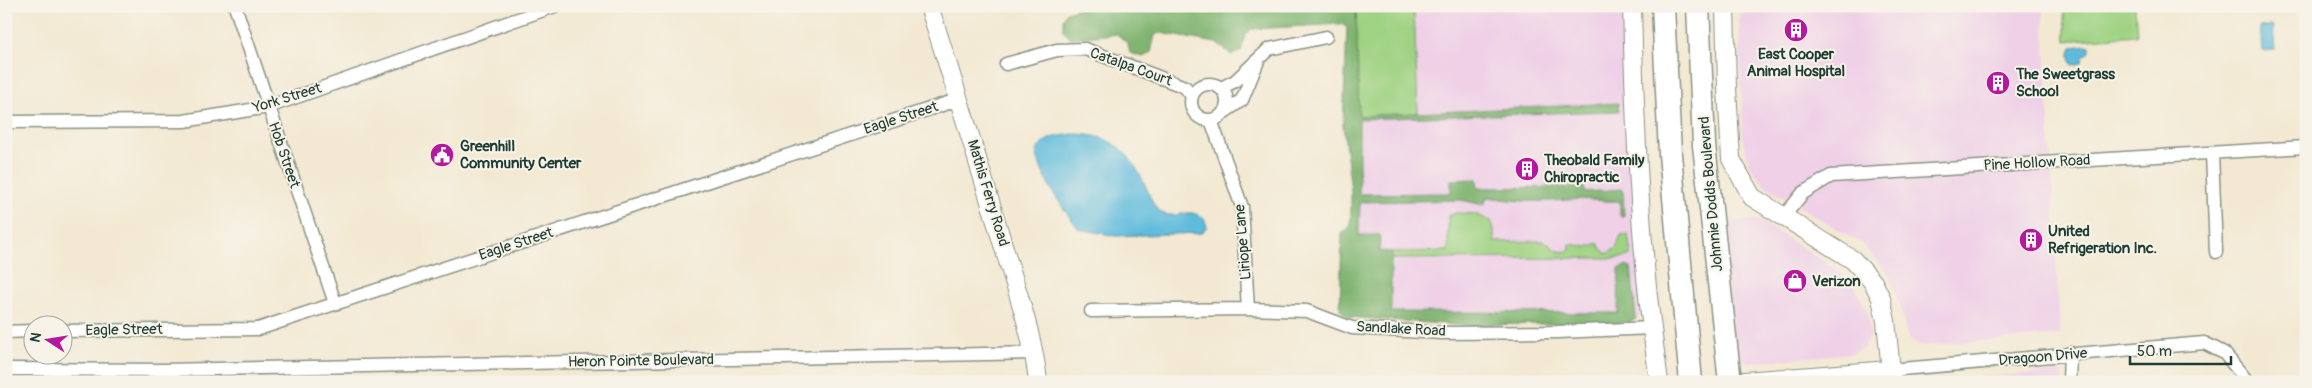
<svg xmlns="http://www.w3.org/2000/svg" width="2312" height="388" viewBox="0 0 2312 388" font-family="Pangolin,sans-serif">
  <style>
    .built { fill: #efd0e7 }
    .green { fill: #9fd282; stroke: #5f885b }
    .forest { fill: #7fb470; stroke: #4f7852 }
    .water { fill: #5fbbdc; stroke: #3f7c88 }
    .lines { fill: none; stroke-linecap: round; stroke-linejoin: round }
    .street-casing { stroke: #899384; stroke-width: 15 }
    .secondary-casing { stroke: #899384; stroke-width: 20 }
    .highway-casing { stroke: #899384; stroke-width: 25 }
    .street { stroke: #fff; stroke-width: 12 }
    .secondary { stroke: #fff; stroke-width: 18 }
    .highway { stroke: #fff; stroke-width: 22 }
    .labels { text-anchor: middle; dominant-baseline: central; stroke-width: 4; stroke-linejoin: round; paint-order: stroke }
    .poi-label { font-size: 15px; font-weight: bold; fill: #1f3d34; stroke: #f7f3e8; text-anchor: start }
    .street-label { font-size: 15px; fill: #1f3d34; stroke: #f7f3e8 }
  </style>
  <rect width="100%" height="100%" fill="#f7f3e8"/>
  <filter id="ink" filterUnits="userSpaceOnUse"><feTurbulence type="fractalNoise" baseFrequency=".02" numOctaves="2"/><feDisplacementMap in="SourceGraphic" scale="10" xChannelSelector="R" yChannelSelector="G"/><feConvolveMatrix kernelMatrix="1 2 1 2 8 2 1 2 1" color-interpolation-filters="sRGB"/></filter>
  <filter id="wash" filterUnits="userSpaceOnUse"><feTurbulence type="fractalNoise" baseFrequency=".0096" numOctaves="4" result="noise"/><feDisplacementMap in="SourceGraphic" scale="20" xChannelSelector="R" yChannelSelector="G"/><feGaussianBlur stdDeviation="1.12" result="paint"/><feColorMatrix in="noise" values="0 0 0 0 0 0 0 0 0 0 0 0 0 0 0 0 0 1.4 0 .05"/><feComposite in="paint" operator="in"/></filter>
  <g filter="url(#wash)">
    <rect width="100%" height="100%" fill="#f3e9d3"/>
    <!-- built -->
    <path class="built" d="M1356,6H1632L1642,225L1641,315L1628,323L1457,325L1353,311Z
      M1870,6H2043L2060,335L1919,346L1907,336L1901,308L1889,275L1862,244L1765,186L1750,167L1743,141L1739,13Z
      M1757,219L1831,266L1854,285L1867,311L1870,333L1864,347L1852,353L1748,363L1736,354L1719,224Z
      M2062,372V382H1919L1920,381Z"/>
    <!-- green -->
    <path class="green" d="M1356,6H1414L1418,113L1358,116Z
      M2063,6H2135L2137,35L2066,41Z
      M1456,213L1475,214L1491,221L1494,230V242L1543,241C1554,246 1556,255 1570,250V244L1588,247L1598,243L1601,249L1607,254L1616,248L1621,235L1628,234L1631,254L1627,257L1619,258L1391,259V252L1448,251V216Z"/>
    <!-- forest -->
    <path class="forest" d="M1087,6H1356L1359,116L1618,103L1619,111L1359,119V194L1451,193V180L1477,179L1478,188L1584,187L1585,192L1623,189L1624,216H1620V201C1602,202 1587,198 1569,200C1538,202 1519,202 1487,197L1484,205L1461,200L1360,202L1359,235H1380L1379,251L1391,252V312L1618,313L1619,269L1625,266L1631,268L1636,319L1628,323L1457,325L1347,317L1340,309L1342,233L1349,226L1351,218V190L1343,125L1347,28L1342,24L1252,29L1246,33L1241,51L1232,55L1216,43L1160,33L1155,35L1151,53L1143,57L1130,53L1128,44L1117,34L1070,38L1063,30V19L1066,12Z"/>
    <!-- water -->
    <path class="water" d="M2273,26L2275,50L2262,51L2260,27Z
      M2087,45L2090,46V52L2083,57L2082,63L2073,65C2069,60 2069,52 2072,47Z
      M1073,134C1113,134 1130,152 1146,187C1150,196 1153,207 1162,213C1172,218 1183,212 1193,213C1196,214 1201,216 1204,218L1207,226L1202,233L1116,236L1079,229C1061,206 1043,181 1036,152C1046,136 1055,137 1073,134Z"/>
  </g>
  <g filter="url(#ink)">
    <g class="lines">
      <!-- street casing -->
      <g class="street-casing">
        <path id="street" d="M235,6L335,303
          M1006,64L1057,50L1085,49L1185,87L1192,96
          M1191 102a18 18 0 1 1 36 0a18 18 0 1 1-36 0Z
          M1221,88L1235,81L1269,49L1326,37
          M1223,113L1242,100L1258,61
          M1211,120L1242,207L1248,309
          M6,122L184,121L268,107L555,6
          M2212,153L2216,252
          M1784,216L1803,193L1831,176L2306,147
          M1091,311L1248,309L1307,311L1352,328L1442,333L1557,332L1653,328
          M62,331L258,329L960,99
          M6,332L32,331
          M6,369L163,370L1035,353
          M1890,370L2204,343L2224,353L2248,382
          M2069,382L2070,353"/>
      </g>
      <!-- secondary casing -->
      <g class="secondary-casing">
        <path id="secondary" d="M929,6C954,83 978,161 1001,238C1015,286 1033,333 1038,382
          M1632,6C1634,92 1637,179 1645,265C1648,304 1654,343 1659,382
          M1725,6L1727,88L1731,159L1752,197L1853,260L1873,282L1881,298L1886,321L1892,382
          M1732,382L1890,370"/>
      </g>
      <!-- highway casing -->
      <g class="highway-casing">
        <path id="highway" d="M1663,6L1670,154L1691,382
          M1698,6L1704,145L1730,382"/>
      </g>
      <!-- street -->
      <use href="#street" class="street"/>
      <!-- secondary -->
      <use href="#secondary" class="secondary"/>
      <!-- highway -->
      <use href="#highway" class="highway"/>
    </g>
  </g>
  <!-- icons -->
  <defs>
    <g id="building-disc" transform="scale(1.25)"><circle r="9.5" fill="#b5179e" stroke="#f7f3e8"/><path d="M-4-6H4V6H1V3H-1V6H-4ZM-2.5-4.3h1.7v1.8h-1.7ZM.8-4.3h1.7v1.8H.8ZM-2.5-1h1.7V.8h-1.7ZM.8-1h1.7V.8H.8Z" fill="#fff"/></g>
    <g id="civic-disc" transform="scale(1.25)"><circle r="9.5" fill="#b5179e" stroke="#f7f3e8"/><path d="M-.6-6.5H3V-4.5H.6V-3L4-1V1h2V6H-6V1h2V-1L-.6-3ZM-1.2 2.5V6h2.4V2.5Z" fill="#fff"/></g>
    <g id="shop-disc" transform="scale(1.25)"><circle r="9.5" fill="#b5179e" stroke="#f7f3e8"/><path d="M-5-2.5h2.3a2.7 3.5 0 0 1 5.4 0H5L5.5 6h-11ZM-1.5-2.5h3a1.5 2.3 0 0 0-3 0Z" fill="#fff"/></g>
  </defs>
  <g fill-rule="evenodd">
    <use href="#building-disc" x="1796" y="30"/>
    <use href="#building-disc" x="1998" y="83"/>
    <use href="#civic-disc" x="442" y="155"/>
    <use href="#building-disc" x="1527" y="169"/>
    <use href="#building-disc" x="2031" y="240"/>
    <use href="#shop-disc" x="1795" y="281"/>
  </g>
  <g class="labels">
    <!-- poi labels -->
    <g class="poi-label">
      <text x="1796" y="54" text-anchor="middle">East Cooper<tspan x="1796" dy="17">Animal Hospital</tspan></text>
      <text x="2016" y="74">The Sweetgrass<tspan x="2016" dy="17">School</tspan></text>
      <text x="460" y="146">Greenhill<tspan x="460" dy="17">Community Center</tspan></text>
      <text x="1544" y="160">Theobald Family<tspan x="1544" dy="17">Chiropractic</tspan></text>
      <text x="2048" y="231">United<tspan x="2048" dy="17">Refrigeration Inc.</tspan></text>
      <text x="1812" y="281">Verizon</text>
    </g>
    <!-- street labels -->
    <g class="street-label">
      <text transform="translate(1131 67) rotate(20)">Catalpa Court</text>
      <text transform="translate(287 98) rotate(-17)">York Street</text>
      <text transform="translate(901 118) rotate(-18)">Eagle Street</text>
      <text transform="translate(284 155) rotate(71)">Hob Street</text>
      <text transform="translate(2037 163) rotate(-3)">Pine Hollow Road</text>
      <text transform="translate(988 193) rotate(73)">Mathis Ferry Road</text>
      <text transform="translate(1711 194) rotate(-95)">Johnnie Dodds Boulevard</text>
      <text transform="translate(1243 242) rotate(-95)">Liriope Lane</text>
      <text transform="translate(516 244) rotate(-18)">Eagle Street</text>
      <text transform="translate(1401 329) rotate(3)">Sandlake Road</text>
      <text transform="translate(124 330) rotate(-1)">Eagle Street</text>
      <text transform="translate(2043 357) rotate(-5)">Dragoon Drive</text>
      <text transform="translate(641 361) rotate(-1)">Heron Pointe Boulevard</text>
    </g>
  </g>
  <!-- margin -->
  <rect width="2312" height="388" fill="none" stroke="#f7f3e8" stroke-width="25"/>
  <!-- north arrow -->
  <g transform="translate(48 340) rotate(282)"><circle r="24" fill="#f7f3e8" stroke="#a1aaa0"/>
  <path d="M0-4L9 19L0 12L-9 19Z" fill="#b5179e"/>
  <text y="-8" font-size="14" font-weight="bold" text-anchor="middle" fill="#1f3d34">N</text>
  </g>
  <!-- scale -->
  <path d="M2130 356v8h101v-8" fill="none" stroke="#1f3d34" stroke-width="2.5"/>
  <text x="2137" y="356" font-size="15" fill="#1f3d34" stroke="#f7f3e8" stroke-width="4" paint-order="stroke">50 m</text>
</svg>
